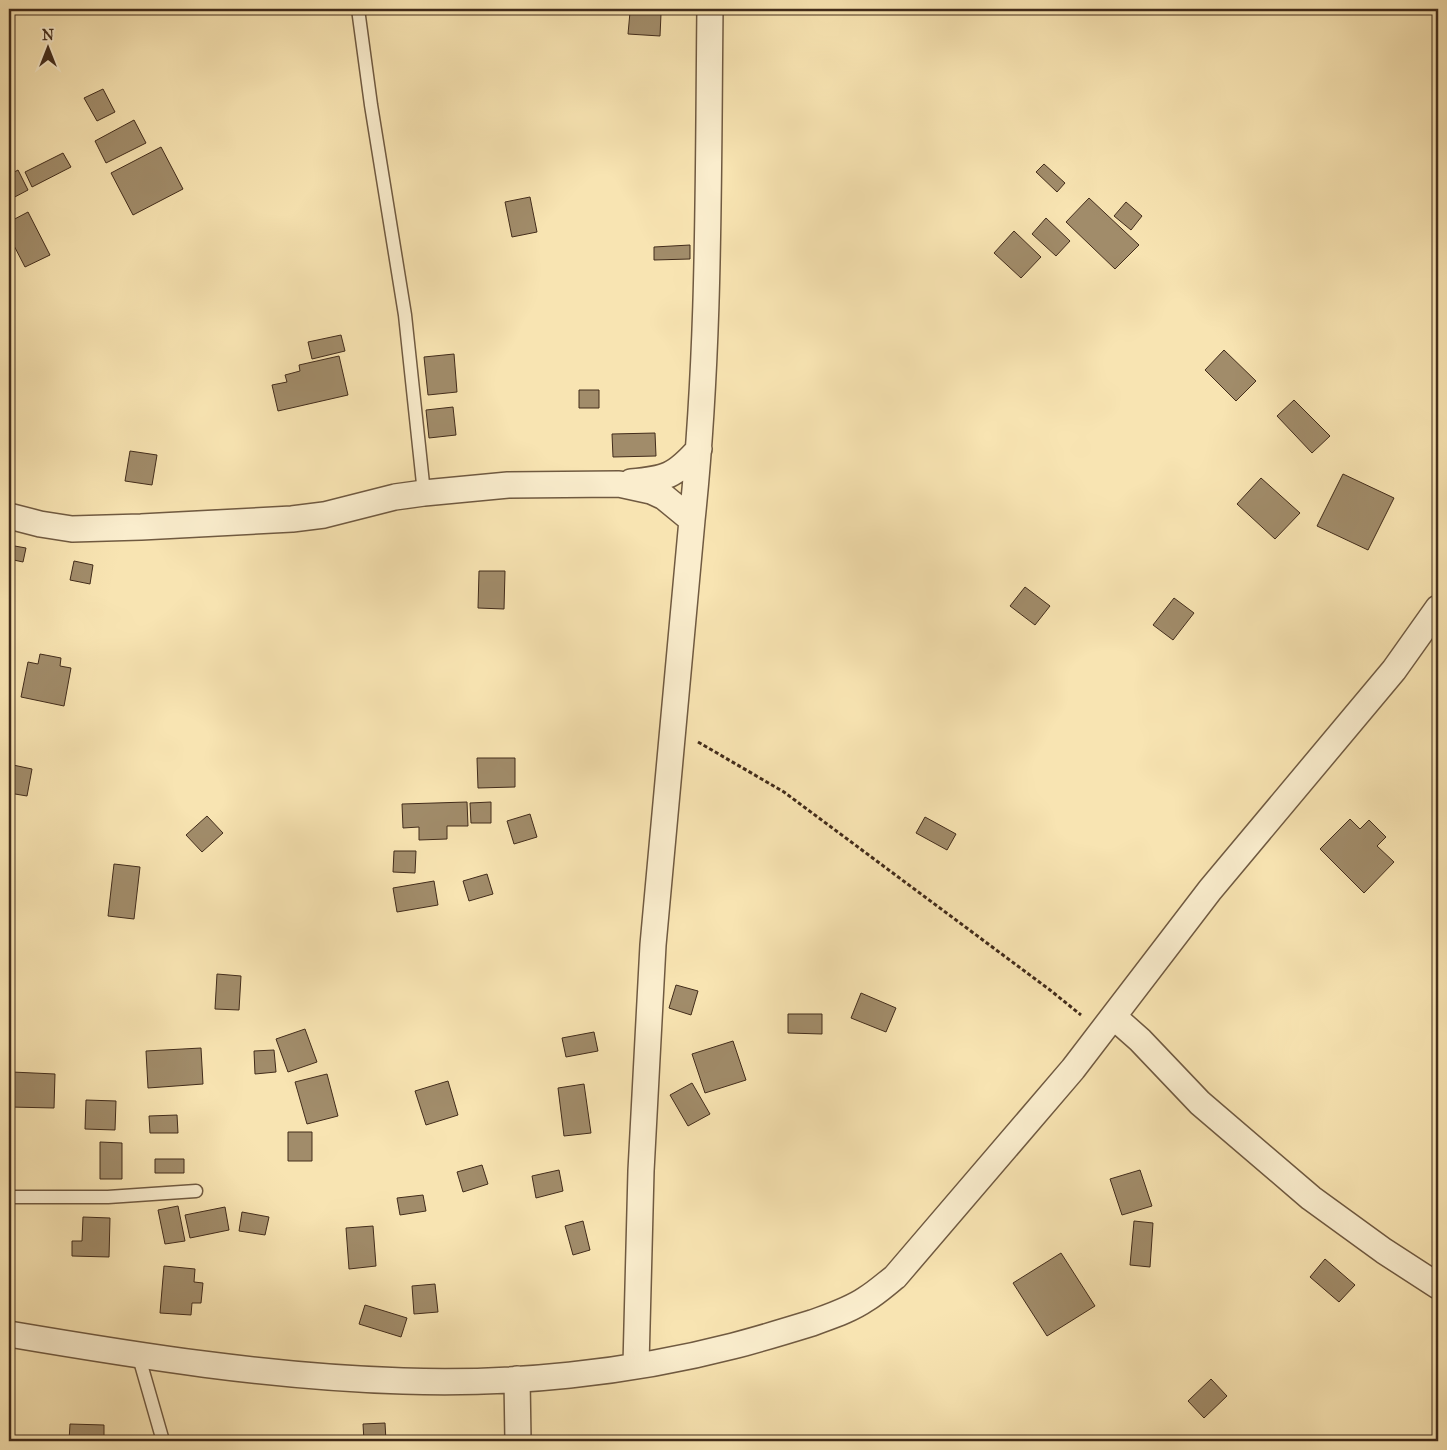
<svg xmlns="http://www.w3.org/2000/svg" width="1447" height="1450" viewBox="0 0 1447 1450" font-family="'IM FELL Great Primer',serif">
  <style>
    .building { fill: #a18c6a; stroke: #422c1b }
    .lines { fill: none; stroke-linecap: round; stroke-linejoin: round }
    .service-casing { stroke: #705a41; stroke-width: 15 }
    .minor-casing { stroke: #705a41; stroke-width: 28 }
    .path { stroke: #422c1b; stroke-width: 3; stroke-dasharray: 4 2.5; stroke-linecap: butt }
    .service { stroke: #faedcd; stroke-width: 12 }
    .minor { stroke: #faedcd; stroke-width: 25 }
  </style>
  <rect width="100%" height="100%" fill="#f8e4b2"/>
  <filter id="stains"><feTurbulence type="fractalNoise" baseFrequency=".004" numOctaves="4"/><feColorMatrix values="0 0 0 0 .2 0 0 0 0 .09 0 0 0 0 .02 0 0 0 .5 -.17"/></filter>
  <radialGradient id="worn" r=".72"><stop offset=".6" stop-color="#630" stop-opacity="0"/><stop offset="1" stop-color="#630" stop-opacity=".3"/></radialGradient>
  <!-- building -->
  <path class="building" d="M630,12L661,14L660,36L628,34Z
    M103,89L115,112L97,121L84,98Z
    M134,120L146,143L106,163L95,141Z
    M161,147L183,189L133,215L111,173Z
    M63,153L71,167L32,187L25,172Z
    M1044,164L1065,183L1057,192L1036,172Z
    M18,170L28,190L9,200V175Z
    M530,197L537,232L512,237L505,202Z
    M1089,198L1139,245L1115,269L1066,222Z
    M1126,202L1142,216L1131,230L1114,216Z
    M28,212L50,255L25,267L9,236V222Z
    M1046,218L1070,241L1056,256L1032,234Z
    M1014,231L1041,257L1021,278L994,253Z
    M690,245V259L654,260V247Z
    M341,335L345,351L312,359L308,342Z
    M1224,350L1256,381L1236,401L1205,370Z
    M454,354L457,392L428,395L424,357Z
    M339,356L348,395L278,411L272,385L287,382L285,375L300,371L299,365Z
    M579,390H599V408H579Z
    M1294,400L1330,436L1312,453L1277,416Z
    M453,407L456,435L429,438L426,410Z
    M655,433L656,456L613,457L612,434Z
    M130,451L157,455L152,485L125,481Z
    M1343,474L1394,498L1368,550L1317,526Z
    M1261,478L1300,513L1275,539L1237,504Z
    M9,545L26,548L23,562L9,559Z
    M74,561L93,565L90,584L70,580Z
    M479,571H505L504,609L478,608Z
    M1025,587L1050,606L1035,625L1010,606Z
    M1174,598L1194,613L1173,640L1153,625Z
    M40,654L61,658L60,666L71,668L64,706L21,697L28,662L38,664Z
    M477,758H515V787L478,788Z
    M13,765L32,769L27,796L9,793Z
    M467,802L468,826H447V839L419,840V827L403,828L402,804Z
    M491,802V823H471L470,803Z
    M530,814L537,837L514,844L507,821Z
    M207,816L223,833L202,852L186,835Z
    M925,817L956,834L947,850L916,833Z
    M1350,819L1360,829L1369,820L1386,837L1377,846L1394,862L1364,893L1320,849Z
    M394,851H416L415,873L393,872Z
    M114,864L140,867L134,919L108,916Z
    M487,874L493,894L469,901L463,881Z
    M434,881L438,905L397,912L393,888Z
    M217,974L241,976L239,1010L215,1009Z
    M676,985L698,991L691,1015L669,1008Z
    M861,993L896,1008L886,1032L851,1018Z
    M788,1014H822V1034L788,1033Z
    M305,1029L317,1062L288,1072L276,1039Z
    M594,1032L598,1051L566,1057L562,1038Z
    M733,1041L746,1080L705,1093L692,1054Z
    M201,1048L203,1084L148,1088L146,1051Z
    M274,1050L276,1072L255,1074L254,1051Z
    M12,1072L55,1074L54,1108L10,1107Z
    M327,1074L338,1116L307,1124L295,1082Z
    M448,1081L458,1115L426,1125L415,1091Z
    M692,1083L710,1114L688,1126L670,1095Z
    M584,1084L591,1133L564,1136L558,1088Z
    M86,1100L116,1101L115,1130L85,1129Z
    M177,1115L178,1133H150L149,1116Z
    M288,1132H312V1161H288Z
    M100,1142L122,1143V1179H100Z
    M155,1159H184V1173H155Z
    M482,1165L488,1184L463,1192L457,1172Z
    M559,1170L563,1191L536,1198L532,1176Z
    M1140,1170L1152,1206L1122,1215L1110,1179Z
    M423,1195L426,1211L400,1215L397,1198Z
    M178,1206L185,1241L165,1244L158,1210Z
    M225,1207L229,1230L190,1238L185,1215Z
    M242,1212L269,1217L265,1235L239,1231Z
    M83,1217L110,1218L109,1257L72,1256V1241H82Z
    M583,1221L590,1250L573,1255L565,1226Z
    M1134,1221L1153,1223L1150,1267L1130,1265Z
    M373,1226L376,1266L349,1269L346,1228Z
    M1061,1253L1095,1306L1047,1336L1013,1283Z
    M1325,1259L1355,1285L1339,1302L1310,1277Z
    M164,1266L195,1269L194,1282L203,1283L201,1303H192L191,1315L160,1313Z
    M435,1284L438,1312L414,1314L412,1286Z
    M365,1305L407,1318L401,1337L359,1324Z
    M1211,1379L1227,1396L1204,1418L1188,1401Z
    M385,1423L386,1441H364L363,1424Z
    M70,1424L104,1425V1441H69Z"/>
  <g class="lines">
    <!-- service casing -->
    <g class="service-casing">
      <path id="service" d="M358,9L371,105L405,315L424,493
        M9,1197H108L196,1191
        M138,1354L163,1441"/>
    </g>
    <!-- minor casing -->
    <g class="minor-casing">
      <path id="minor" d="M631,482C666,479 675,476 699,449
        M9,516L40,524L72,529L141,527L292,519L324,515L395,497L424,493L508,485L619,484L651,491L664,497L692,520L653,945L641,1171L636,1365
        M692,520C710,350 708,179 710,9
        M1114,1017L1140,1040L1200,1103L1311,1198L1384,1251L1438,1286
        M9,1334C139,1356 270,1377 403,1381C511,1385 629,1373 733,1346C760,1339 786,1331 812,1323C831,1316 850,1310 866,1299C876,1293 886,1284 895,1277L1073,1069L1210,890L1394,670L1438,608
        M517,1379L518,1441"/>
    </g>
    <!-- path -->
    <path class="path" d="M698,742L784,792L1050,990L1081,1015"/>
    <!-- service -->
    <use href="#service" class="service"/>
    <!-- minor -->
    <use href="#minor" class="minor"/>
  </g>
  <!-- margin -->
  <rect width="1447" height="1450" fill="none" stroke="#f8e4b2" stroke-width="30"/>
  <rect x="10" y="10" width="1427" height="1430" fill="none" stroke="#422c1b" stroke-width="2.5"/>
  <rect x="15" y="15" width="1417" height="1420" fill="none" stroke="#422c1b"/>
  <!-- north arrow -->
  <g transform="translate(48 48)" stroke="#faedcd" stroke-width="4" paint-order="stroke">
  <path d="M0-4L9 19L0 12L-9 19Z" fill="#422c1b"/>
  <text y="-8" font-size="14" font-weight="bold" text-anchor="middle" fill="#422c1b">N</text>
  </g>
  <rect width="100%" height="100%" filter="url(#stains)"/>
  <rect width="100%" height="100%" fill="url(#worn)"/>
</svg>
